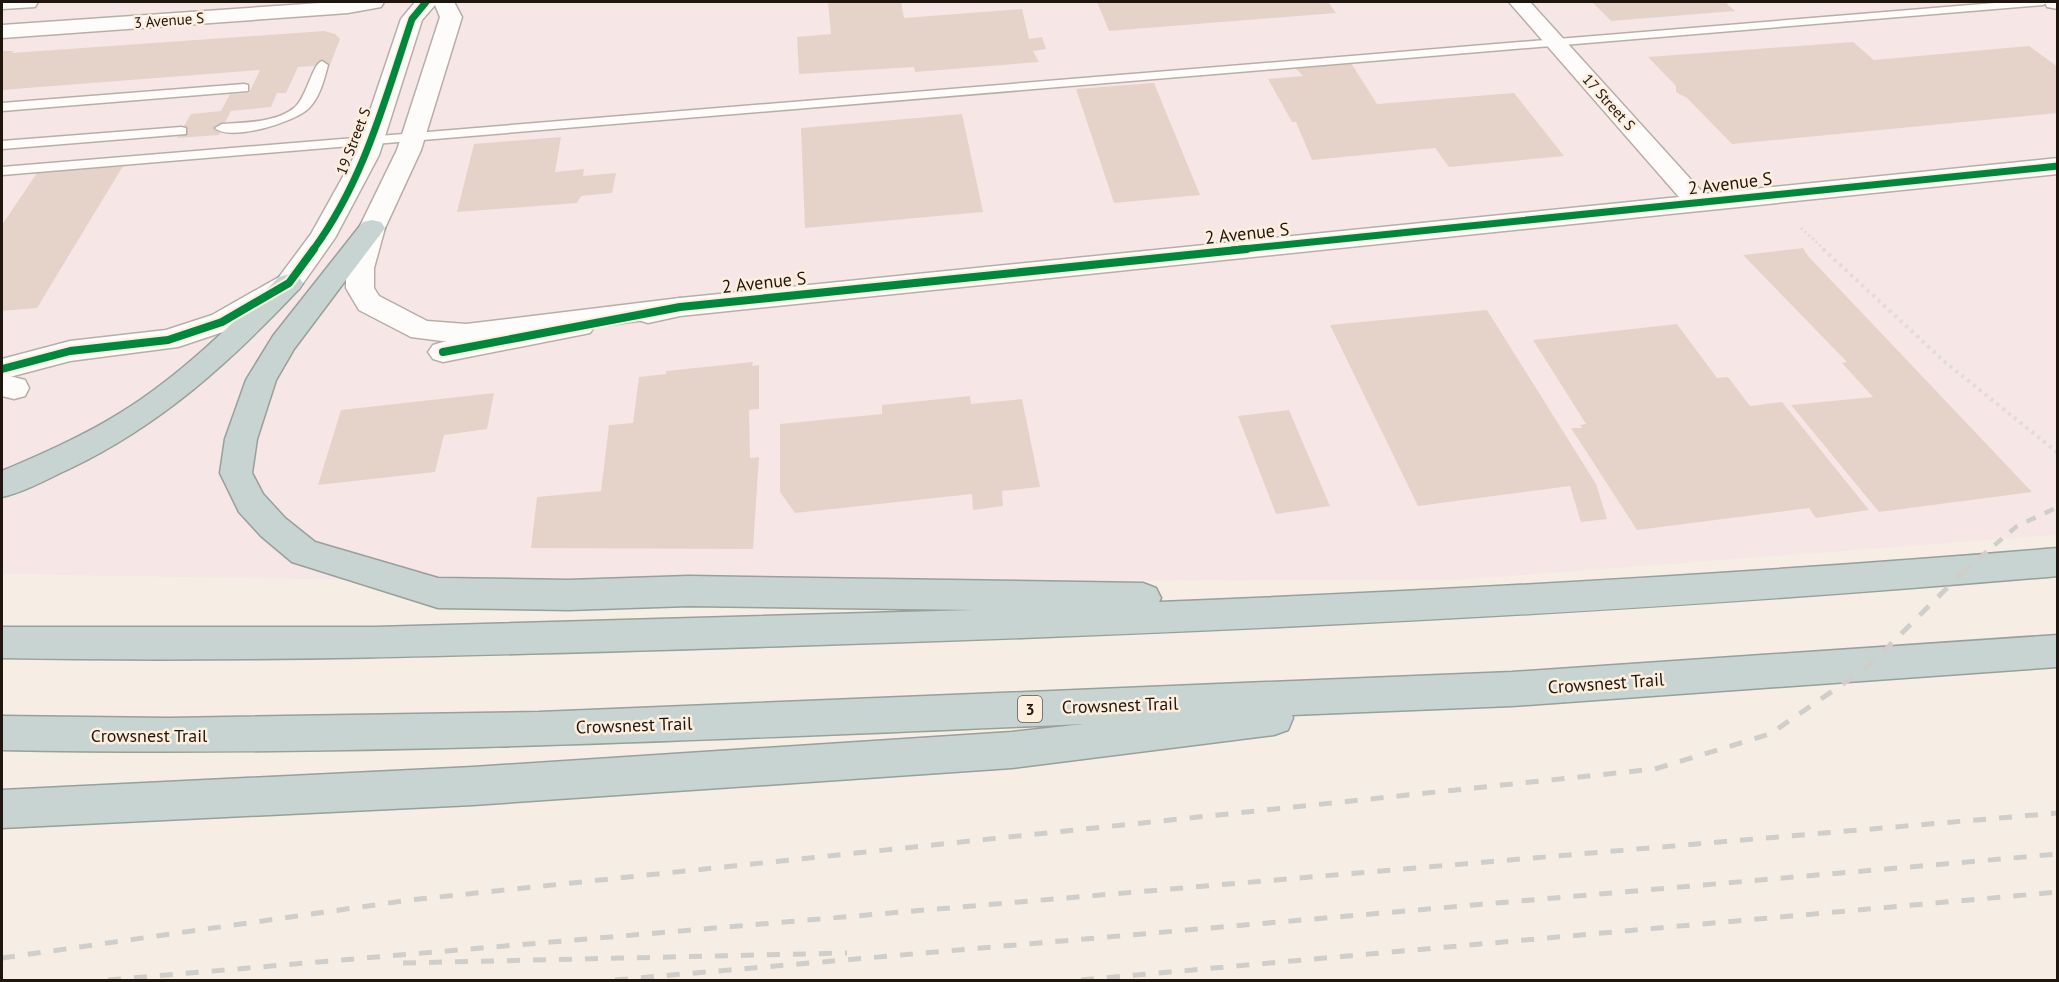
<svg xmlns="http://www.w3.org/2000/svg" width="2059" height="982" viewBox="0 0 2059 982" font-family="'PT Sans',sans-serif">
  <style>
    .commercial { fill: #f7e6e6 }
    .building { fill: #e5d3ca }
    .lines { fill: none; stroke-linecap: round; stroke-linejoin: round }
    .lane-casing { stroke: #b7afa6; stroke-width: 3 }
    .street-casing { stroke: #b7afa6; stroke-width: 3 }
    .secondary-casing { stroke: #b7afa6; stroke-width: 3 }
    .highway-casing { stroke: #97a09a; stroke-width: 3 }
    .path-far1 { stroke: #dfdcd9; stroke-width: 3; stroke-dasharray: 2 3; stroke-linecap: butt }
    .path { stroke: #dfdcd9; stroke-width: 4; stroke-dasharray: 3 4.5; stroke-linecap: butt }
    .lane { fill: #fefcfb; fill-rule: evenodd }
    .street { fill: #fefcfb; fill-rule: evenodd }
    .secondary { fill: #fefcfb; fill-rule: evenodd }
    .highway { fill: #c8d4d1; fill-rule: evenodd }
    .rail-far1 { stroke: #d0cecb; stroke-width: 4.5; stroke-dasharray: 10 10; stroke-linecap: butt }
    .rail { stroke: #d0cecb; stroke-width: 5; stroke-dasharray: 13 13; stroke-linecap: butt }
    .cycleway-far1-casing { stroke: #fdeede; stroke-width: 10 }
    .cycleway-casing { stroke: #fdeede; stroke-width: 12 }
    .cycleway-far1 { stroke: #00873e; stroke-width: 7 }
    .cycleway { stroke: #00873e; stroke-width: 8 }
    .labels { text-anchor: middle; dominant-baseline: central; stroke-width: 5; stroke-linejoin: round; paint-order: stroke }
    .far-street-label { font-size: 15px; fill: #1f170e; stroke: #fdeede }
    .shield { fill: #fdeede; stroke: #62584c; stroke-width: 1.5 }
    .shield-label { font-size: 16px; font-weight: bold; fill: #1f170e }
    .street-label { font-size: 18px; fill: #1f170e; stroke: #fdeede }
  </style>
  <rect width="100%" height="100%" fill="#f6eee5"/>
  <!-- commercial -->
  <path class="commercial" d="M2,2H2057V535L1456,580L488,582L2,574Z"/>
  <!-- building -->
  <path class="building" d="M828,2H901L904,18L1022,9L1029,39L1042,37L1046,49L1033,51L1039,62L915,72L914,67L799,74L797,37L831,34Z
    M1097,2H1328L1336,13L1109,31Z
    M1592,2H1725L1735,11L1611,21Z
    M324,31L335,34L340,39L330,65L298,67L286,93H277L271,107L231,111L219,135L177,138L191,114L221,111L230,94L249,93L260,70L2,90V51H14L12,53Z
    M1853,42L1874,60L2029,46L2058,67V113L1732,144L1687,98L1676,92V86L1648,57Z
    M1351,63L1377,104L1514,93L1564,156L1449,167L1435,148L1312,160L1296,122H1292L1268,79L1303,76L1295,68Z
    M1154,83L1200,195L1114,203L1076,89Z
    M962,114L983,212L805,228L801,128Z
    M561,137L555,172L584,169L583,176L616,173L612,193L581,196L577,203L457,212L474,144Z
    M123,166L37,308L2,311V225L37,173Z
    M1803,248L1808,256L2032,492L1879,512L1791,405L1873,397L1842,363L1847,362L1743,255Z
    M1487,310L1596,484L1607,519L1581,522L1570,486L1418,506L1330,325Z
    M1677,324L1717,378L1728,377L1750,406L1782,402L1869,510L1816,518L1809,508L1637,530L1571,428H1582L1580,425L1586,424L1533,340Z
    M753,362L752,366L759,365V409L749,410L750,458L759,457L753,549L531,548L537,497L601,491L609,425L633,423L639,377L666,374V371Z
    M494,393L487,429L444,435L435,472L318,485L341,410Z
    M970,396L971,404L1022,399L1040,487L1002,491L1003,506L973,510L972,494L795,513L780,492V424L882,414V405Z
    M1289,410L1330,506L1276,514L1238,416Z"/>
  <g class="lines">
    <!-- lane casing -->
    <g class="lane-casing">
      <path id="lane" d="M2007,2H2049L2043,5L2,175V167Z
        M322,61L328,65C324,80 320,97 309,108C296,122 230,142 215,128L222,124C246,122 275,123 294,108C307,98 312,64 322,61Z
        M244,84L248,85V91L2,111V103Z
        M181,127L186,128V134L2,149V141Z"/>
    </g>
    <!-- street casing -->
    <g class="street-casing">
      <path id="street" d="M1509,2H1530L1704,194L2058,158V174L680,316L648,323L638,320L634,313L638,306L680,298L1679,197Z
        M2045,2H2058V9L2047,7Z
        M580,316L590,319L595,326L590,333L443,362L433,359L428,352L433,345L443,342Z
        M2,374L25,380L29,388L25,396L14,399L2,396Z"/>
    </g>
    <!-- secondary casing -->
    <g class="secondary-casing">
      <path id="secondary" d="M2,2H38L35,7L2,9Z
        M335,2H384L381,7L348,13L2,38V25Z
        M415,2H454L462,17L421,150L385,228L374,268V288L379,296L427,321L466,324L680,298L690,300L694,307L690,314L466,344L411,337L359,310L346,288V268L359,228L397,150L440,17L435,5L422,20L379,155L335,238L299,289L232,329L178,347L70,361L2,379V359L70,341L166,330L212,315L279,277L311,234L355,155L401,19Z"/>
    </g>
    <!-- highway casing -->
    <g class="highway-casing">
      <path id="highway" d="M372,220L381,222L385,228L294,349L276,380L257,439L252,473L263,494L285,518L315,542L438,578L568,580L689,576L1143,583L1156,588L1161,598L1159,602C1459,590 1758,573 2058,548V576C1635,613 1211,633 787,646C525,654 264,663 2,658V627H375L973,610L689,606L568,610L438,608L292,562L261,536L239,512L220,473L225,439L246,380L273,336L363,222Z
        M289,274L299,277L303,283L299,289C228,364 162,424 69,469C47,479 25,492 2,497V471C42,454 83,436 120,413C180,376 230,326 279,277Z
        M2058,635V667L1512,706L1292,715L1293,718L1288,730L1274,735L1012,768L473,805L2,828V790L473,767L1012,732L1084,724C723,739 363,757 2,750V716L169,718L539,712L1512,672Z"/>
    </g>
    <!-- path-far1 -->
    <path class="path-far1" d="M1801,228L1825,250"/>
    <!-- path -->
    <path class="path" d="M1823,249L1945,362L2058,453"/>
    <!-- lane -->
    <use href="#lane" class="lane"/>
    <!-- street -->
    <use href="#street" class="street"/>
    <!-- secondary -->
    <use href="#secondary" class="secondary"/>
    <!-- highway -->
    <use href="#highway" class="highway"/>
    <!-- rail-far1 -->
    <path class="rail-far1" d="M1964,571L2017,526L2058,507"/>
    <!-- rail -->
    <path class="rail" d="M2,958L410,900L1655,769L1770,734L1869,666L1965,570
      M403,963L847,953
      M108,980L2058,813
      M615,980L2058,854
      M1081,980L2058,892"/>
    <!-- cycleway-far1 casing -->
    <g class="cycleway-far1-casing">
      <path id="cycleway-far1" d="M313,250C364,181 385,99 412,19L426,2
        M1233,250L2058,166"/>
    </g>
    <!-- cycleway casing -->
    <g class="cycleway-casing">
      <path id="cycleway" d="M443,352L680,307L1247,249
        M2,369L70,351L168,340L222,322L289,283L314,249"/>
    </g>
    <!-- cycleway-far1 -->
    <use href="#cycleway-far1" class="cycleway-far1"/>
    <!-- cycleway -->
    <use href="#cycleway" class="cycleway"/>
  </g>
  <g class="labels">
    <!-- far-street labels -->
    <g class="far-street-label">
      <text transform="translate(169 20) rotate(-4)">3 Avenue S</text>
      <text transform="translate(1609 102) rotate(48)">17 Street S</text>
      <text transform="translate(353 141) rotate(-69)">19 Street S</text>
    </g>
    <!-- shield labels -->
    <rect class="shield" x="1018" y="696" width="24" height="26" rx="4.5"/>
    <g class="shield-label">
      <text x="1030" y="709">3</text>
    </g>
    <!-- street labels -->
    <g class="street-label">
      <text transform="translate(1730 183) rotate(-7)">2 Avenue S</text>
      <text transform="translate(1247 233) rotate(-6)">2 Avenue S</text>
      <text transform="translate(764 282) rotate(-6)">2 Avenue S</text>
      <text transform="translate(1606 683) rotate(-4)">Crowsnest Trail</text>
      <text transform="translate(1120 705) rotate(-2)">Crowsnest Trail</text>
      <text transform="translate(634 725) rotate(-2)">Crowsnest Trail</text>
      <text x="149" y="735">Crowsnest Trail</text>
    </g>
  </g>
  <!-- border -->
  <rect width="2059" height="982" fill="none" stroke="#1f170e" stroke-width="6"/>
</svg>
